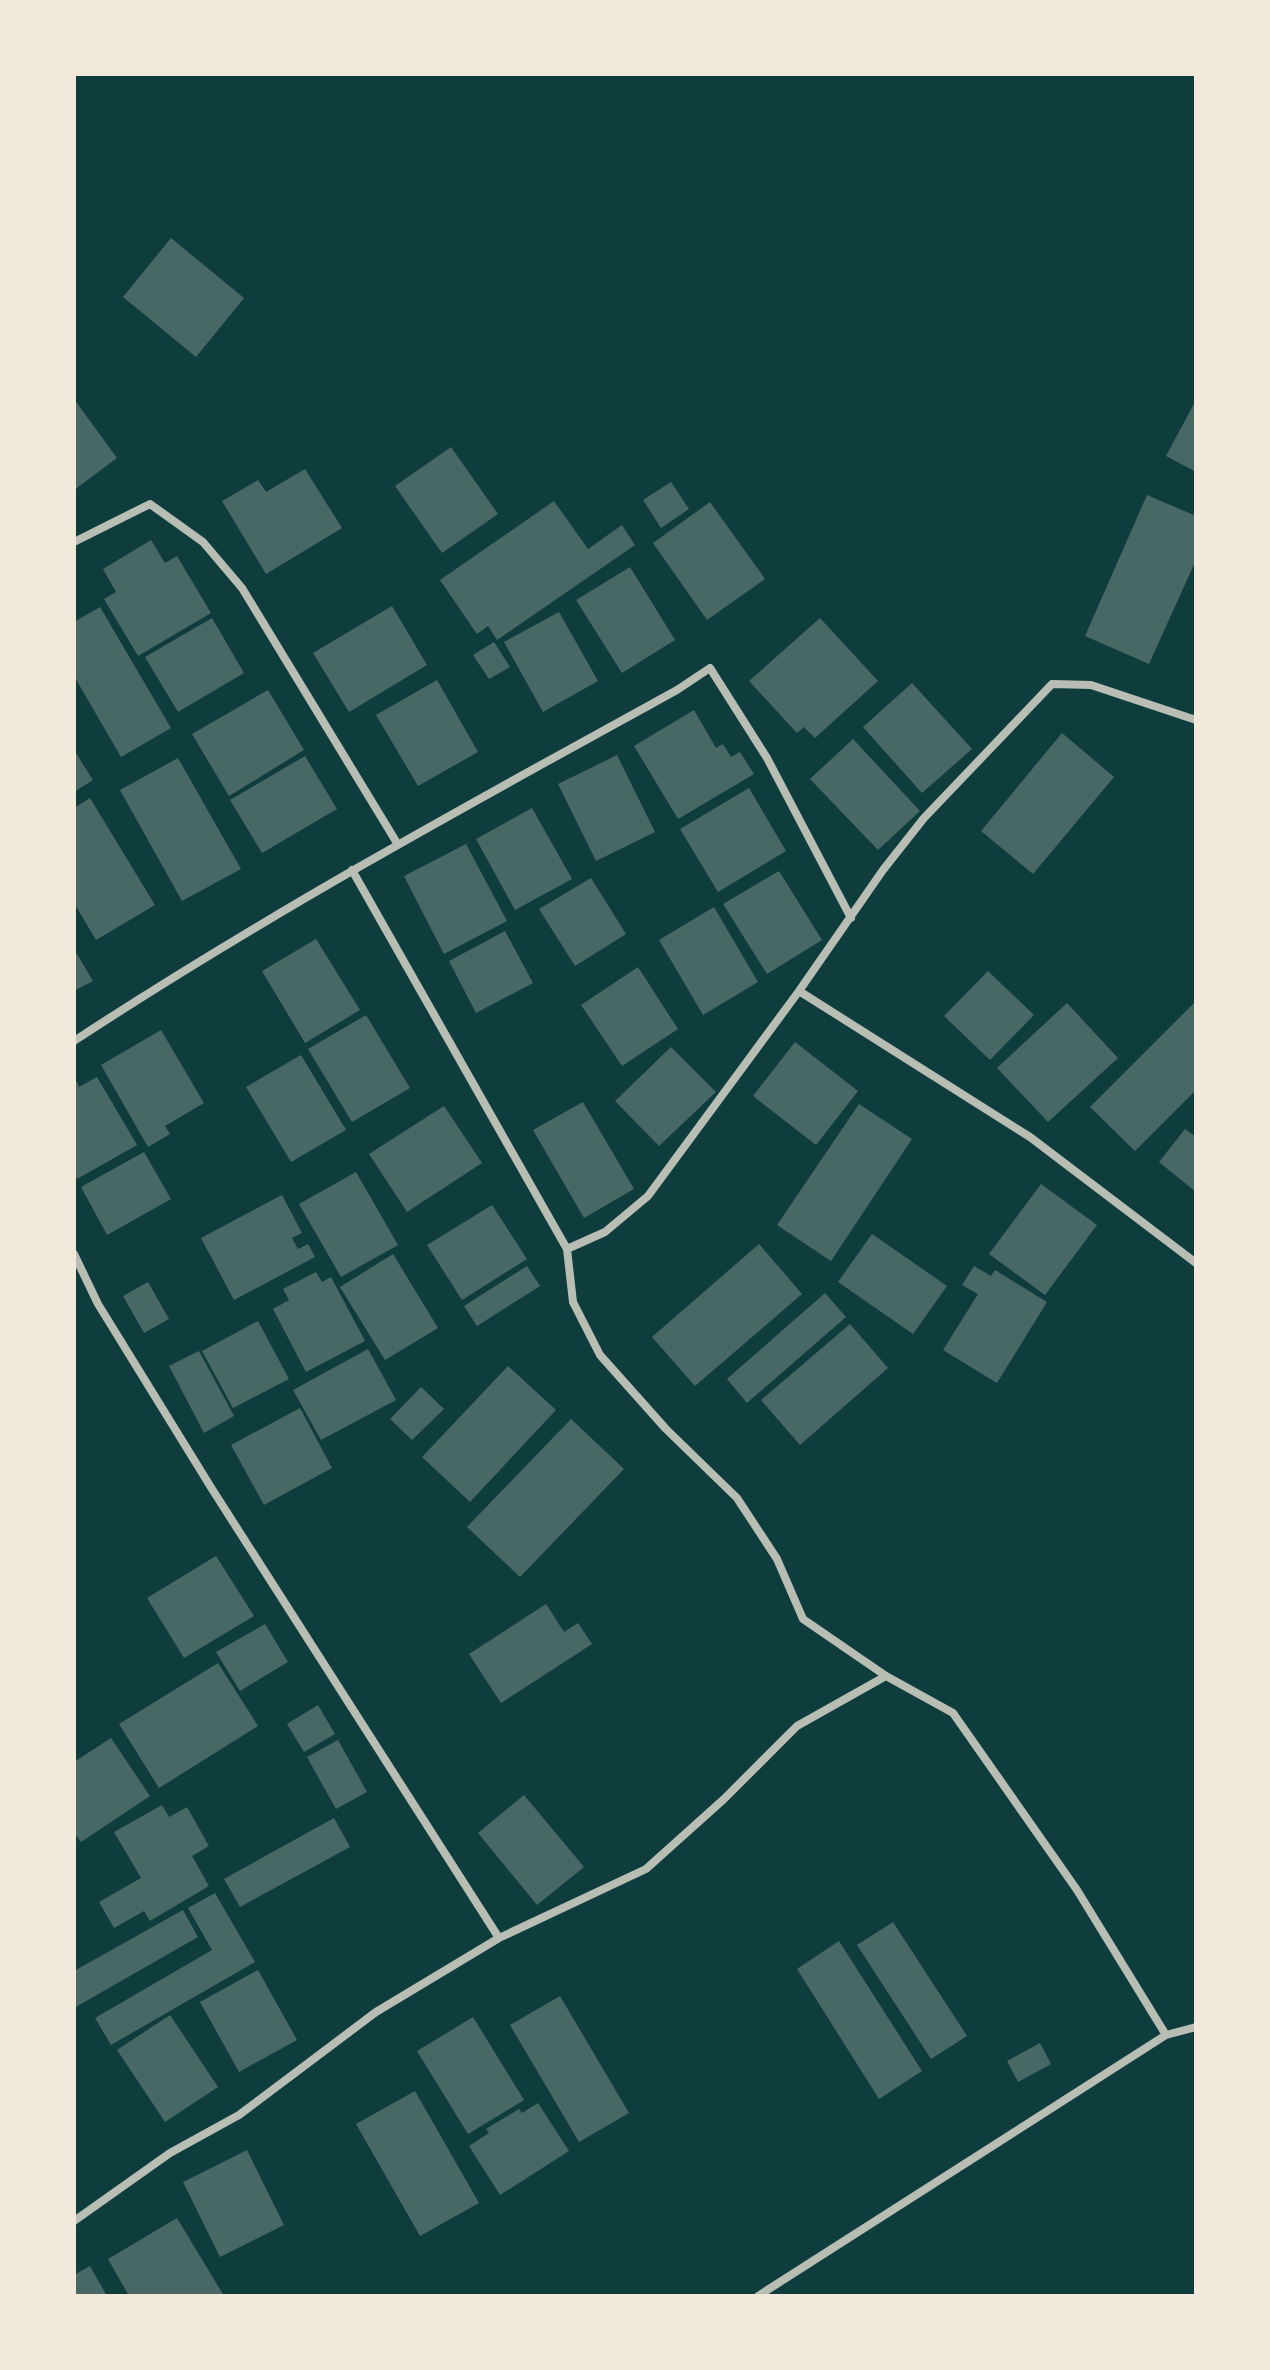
<svg xmlns="http://www.w3.org/2000/svg" width="1270" height="2370" viewBox="0 0 1270 2370" font-family="'PT Sans Narrow',sans-serif">
  <style>
    .building { fill: #486865 }
    .lines { fill: none; stroke-linecap: round; stroke-linejoin: round }
    .minor { stroke: #b8beb3; stroke-width: 8 }
  </style>
  <rect width="100%" height="100%" fill="#0f3d3e"/>
  <!-- building -->
  <path class="building" d="M171,238L244,298L196,357L123,297Z
    M74,399L117,458L74,490Z
    M1196,400V472L1166,456Z
    M451,447L498,514L442,553L395,486Z
    M305,469L342,528L266,574L222,501L258,480L266,492Z
    M671,482L689,509L661,528L643,500Z
    M1147,495L1196,516V560L1149,664L1085,636Z
    M554,501L588,549L622,525L635,545L497,640L488,626L477,634L440,580Z
    M710,502L765,579L707,620L653,543Z
    M151,540L165,563L177,556L211,613L138,656L104,599L116,592L103,569Z
    M630,567L675,640L622,673L576,600Z
    M392,606L427,665L349,712L313,653Z
    M100,607L171,728L121,757L74,676V622Z
    M559,612L598,681L543,712L504,642Z
    M212,618L244,673L178,712L145,657Z
    M820,618L878,681L815,738L804,727L797,733L749,681Z
    M494,642L510,667L489,679L473,655Z
    M437,680L478,752L418,786L376,715Z
    M912,683L972,749L922,793L863,727Z
    M268,690L304,750L229,796L192,734Z
    M694,710L716,748L723,744L731,757L740,752L754,774L678,819L634,746Z
    M1062,733L1114,777L1033,874L981,831Z
    M853,739L920,811L878,850L810,779Z
    M74,750L93,780L74,792Z
    M617,755L655,832L596,861L558,784Z
    M305,756L337,809L262,853L230,800Z
    M178,758L241,869L182,901L120,790Z
    M749,788L786,851L718,892L680,829Z
    M90,798L155,905L96,940L74,903V808Z
    M532,808L572,879L515,910L476,839Z
    M466,844L507,921L444,954L404,876Z
    M779,871L822,940L767,974L723,904Z
    M591,878L626,934L575,966L539,909Z
    M714,907L758,982L703,1015L659,940Z
    M505,931L533,983L476,1013L449,961Z
    M316,939L360,1010L305,1043L262,971Z
    M74,949L93,981L74,991Z
    M638,967L678,1029L622,1066L581,1005Z
    M988,971L1034,1015L990,1060L944,1016Z
    M1196,1001V1090L1135,1151L1090,1107Z
    M1067,1003L1118,1058L1048,1122L997,1068Z
    M366,1015L410,1088L352,1122L308,1049Z
    M161,1030L204,1103L165,1126L170,1134L148,1147L101,1065Z
    M795,1042L858,1091L816,1145L753,1096Z
    M671,1047L716,1092L659,1146L615,1101Z
    M301,1055L346,1130L291,1162L246,1087Z
    M74,1076L79,1087L97,1077L137,1145L77,1179L74,1173Z
    M583,1102L634,1189L584,1218L533,1130Z
    M859,1104L912,1139L831,1261L777,1225Z
    M444,1106L482,1163L407,1212L369,1154Z
    M1185,1129L1196,1137V1192L1159,1162Z
    M144,1152L171,1199L107,1235L81,1187Z
    M356,1172L398,1245L341,1277L299,1204Z
    M1041,1184L1097,1225L1045,1295L989,1254Z
    M282,1195L302,1233L292,1238L298,1249L308,1244L315,1257L234,1300L201,1238Z
    M492,1205L527,1259L462,1300L427,1245Z
    M872,1234L947,1286L913,1334L838,1282Z
    M759,1244L802,1294L695,1386L652,1337Z
    M393,1254L438,1328L385,1360L340,1287Z
    M527,1266L540,1286L477,1326L464,1306Z
    M974,1266L991,1276L995,1270L1047,1302L997,1383L943,1350L978,1294L962,1285Z
    M316,1272L322,1282L331,1277L365,1341L306,1372L273,1309L289,1300L283,1289Z
    M148,1282L169,1319L144,1333L123,1296Z
    M825,1293L846,1317L747,1403L727,1379Z
    M258,1321L289,1379L233,1408L202,1351Z
    M850,1324L888,1368L800,1445L761,1400Z
    M368,1349L396,1400L321,1440L293,1390Z
    M199,1351L234,1416L204,1433L169,1366Z
    M508,1366L556,1410L470,1502L422,1457Z
    M421,1387L444,1409L412,1440L390,1419Z
    M300,1408L332,1468L264,1505L231,1445Z
    M571,1419L624,1469L520,1577L467,1527Z
    M216,1556L254,1616L184,1658L147,1598Z
    M546,1604L564,1632L578,1623L592,1644L501,1703L469,1654Z
    M265,1624L288,1662L240,1691L216,1652Z
    M218,1663L258,1726L159,1788L119,1724Z
    M318,1705L335,1734L304,1752L287,1724Z
    M111,1738L150,1796L81,1842L74,1833V1762Z
    M338,1740L367,1792L336,1809L307,1757Z
    M524,1795L584,1867L537,1905L478,1833Z
    M162,1805L169,1817L187,1807L209,1846L192,1856L209,1886L150,1921L144,1911L114,1928L99,1902L141,1878L114,1832Z
    M334,1818L350,1847L240,1907L224,1879Z
    M215,1893L255,1962L111,2045L95,2018L212,1950L188,1908Z
    M183,1910L198,1937L74,2008V1971Z
    M893,1922L967,2036L931,2059L857,1945Z
    M839,1941L922,2071L879,2099L797,1969Z
    M258,1970L297,2040L239,2072L200,2002Z
    M560,1996L629,2113L579,2142L510,2025Z
    M170,2015L218,2087L165,2122L117,2050Z
    M473,2017L524,2100L468,2134L417,2051Z
    M1040,2043L1051,2064L1018,2082L1007,2061Z
    M415,2091L479,2203L420,2236L356,2124Z
    M538,2103L569,2151L500,2195L469,2146L489,2133L486,2129L519,2109L522,2113Z
    M247,2150L284,2225L220,2257L183,2182Z
    M177,2218L224,2296H129L108,2259Z
    M90,2266L107,2296H74V2275Z"/>
  <g class="lines">
    <!-- minor -->
    <path class="minor" d="M74,542L150,504L203,542L242,588L397,843
      M352,870L567,1249L573,1302L600,1355L666,1429L737,1498L777,1559L803,1619L886,1676L953,1713L1077,1890L1166,2035
      M799,991L1030,1137L1196,1263
      M74,1041C269,913 473,802 677,690L710,668L767,758L851,918
      M567,1249L605,1232L648,1196L799,991L883,870L924,818L1052,684L1091,685L1196,720
      M74,1254L98,1304L212,1489L499,1938
      M74,2221L170,2153L239,2115L376,2012L499,1938L646,1869L724,1799L797,1726L886,1676
      M758,2296L1166,2035L1196,2027"/>
  </g>
  <!-- border -->
  <rect width="1270" height="2370" fill="none" stroke="#f1e9da" stroke-width="152"/>
</svg>
